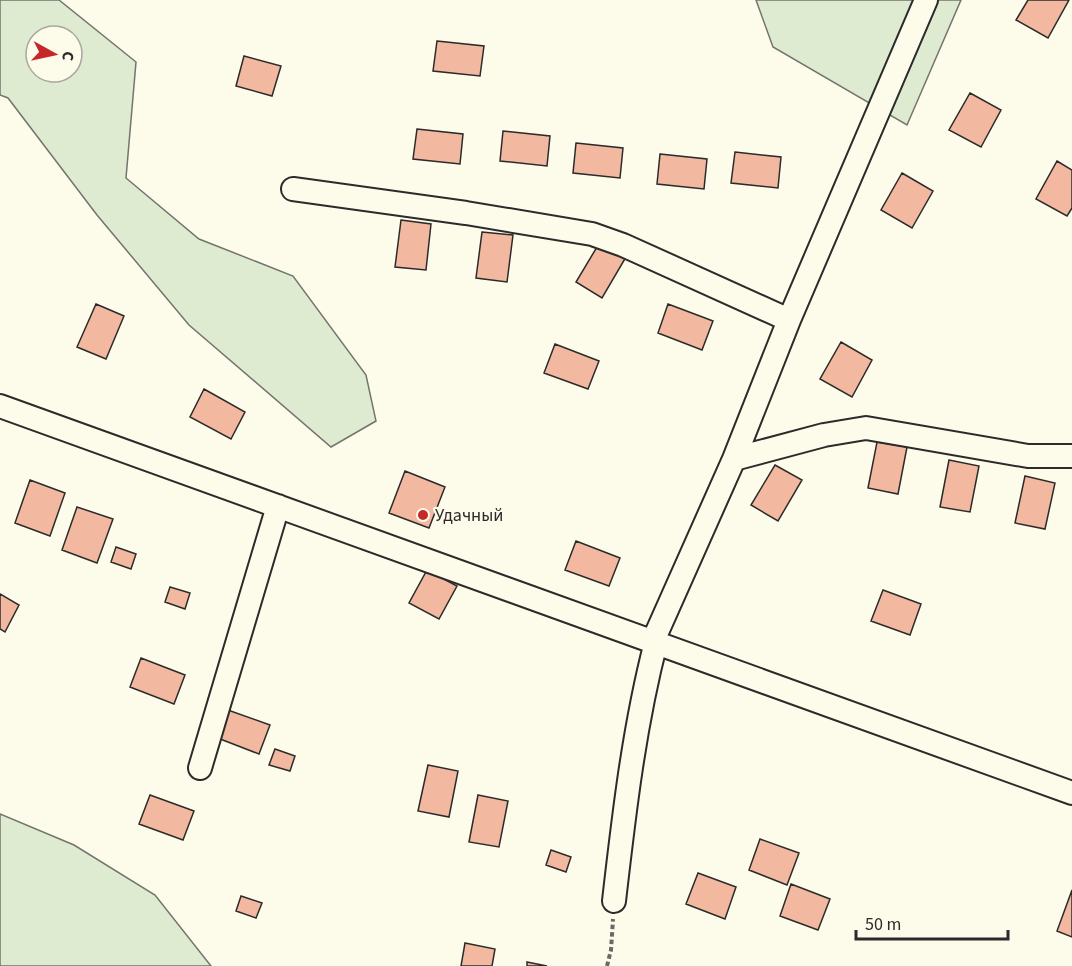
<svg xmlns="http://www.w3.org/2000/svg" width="1072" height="966" viewBox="0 0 1072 966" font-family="'Source Sans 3',sans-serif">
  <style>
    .green { fill: #deebd1; stroke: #74746e; stroke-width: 1.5; fill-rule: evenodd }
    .building { fill: #f2b8a0; stroke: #2b2b2b; stroke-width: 1.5 }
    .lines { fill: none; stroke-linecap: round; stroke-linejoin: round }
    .minor-casing { stroke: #2b2b2b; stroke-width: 26 }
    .path { stroke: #6a6964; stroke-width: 4; stroke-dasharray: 4.5 3; stroke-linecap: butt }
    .minor { stroke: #fdfbea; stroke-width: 22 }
    .poi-dot { fill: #c62828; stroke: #fdfbea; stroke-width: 2 }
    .labels { text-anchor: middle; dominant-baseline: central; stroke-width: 4.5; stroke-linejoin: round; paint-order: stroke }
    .poi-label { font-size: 18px; fill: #2b2b2b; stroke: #fdfbea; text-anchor: start }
  </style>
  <rect width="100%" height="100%" fill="#fdfbea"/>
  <!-- green -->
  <path class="green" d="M0,0H59L136,62L126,178L199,239L293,276L366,375L376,421L331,447L189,325L97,215L8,98L0,95ZM36,36H72V72H36Z
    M756,0H961L907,125L773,47Z
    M0,814L74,845L155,895L211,966H0Z"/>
  <!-- building -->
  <path class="building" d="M1028,0H1069L1048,38L1016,20Z
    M437,41L484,46L480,76L433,71Z
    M244,56L281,66L272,96L236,86Z
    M970,93L1001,110L981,147L949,130Z
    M417,129L463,134L460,164L413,159Z
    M503,131L550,136L547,166L500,161Z
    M576,143L623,148L620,178L573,173Z
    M735,152L781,157L778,188L731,183Z
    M660,154L707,159L704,189L657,184Z
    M1057,161L1072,170V208L1067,216L1036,199Z
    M902,173L933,191L912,228L881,210Z
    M401,220L431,224L426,270L395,267Z
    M482,232L513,235L507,282L476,278Z
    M600,242L626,257L602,298L576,282Z
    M96,304L124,316L106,359L77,347Z
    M668,304L713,321L702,350L658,333Z
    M841,342L872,360L852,397L820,379Z
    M555,344L599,361L588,389L544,373Z
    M204,389L245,412L231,439L190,417Z
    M877,442L907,447L898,494L868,488Z
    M949,460L979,466L970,512L940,507Z
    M775,465L802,480L778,521L751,505Z
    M405,471L445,487L429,528L389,513Z
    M1025,476L1055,483L1045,529L1015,523Z
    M30,480L65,493L50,536L15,523Z
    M77,507L113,519L97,563L62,550Z
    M576,541L620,558L609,586L565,570Z
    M116,547L136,554L131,569L111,562Z
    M427,570L457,586L439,619L409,603Z
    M170,587L190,593L185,609L165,602Z
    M883,590L921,604L910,635L871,621Z
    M0,594L19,605L5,632L0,629Z
    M141,658L185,675L174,704L130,687Z
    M225,709L270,725L259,754L215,737Z
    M275,749L295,756L290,771L269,765Z
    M428,765L458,771L449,817L418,811Z
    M150,795L194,811L183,840L139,824Z
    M478,795L508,801L499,847L469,842Z
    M760,839L799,853L787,885L749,870Z
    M551,850L571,857L566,872L546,865Z
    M698,873L736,887L725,919L686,904Z
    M791,884L830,899L818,930L780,916Z
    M1072,890V937L1057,931Z
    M241,896L262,903L256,918L236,911Z
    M465,943L495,949L492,966H461Z
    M527,962L547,966H527Z"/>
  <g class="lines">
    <!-- minor casing -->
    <g class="minor-casing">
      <path id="minor" d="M293,189L466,213L592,234L623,245L789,320
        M0,406L1072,793
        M734,459L824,435L866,428L1028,456H1072
        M653,641L734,459L789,320L926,0
        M200,768L278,506
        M614,901C624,814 634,727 656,642"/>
    </g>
    <!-- path -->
    <path class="path" d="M607,966L611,950L613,919"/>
    <!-- minor -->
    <use href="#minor" class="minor"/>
  </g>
  <!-- markers -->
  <circle class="poi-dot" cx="423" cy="515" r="6"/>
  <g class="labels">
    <!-- poi labels -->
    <g class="poi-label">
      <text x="435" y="515">Удачный</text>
    </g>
  </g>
  <!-- north arrow -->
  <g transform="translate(54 54) rotate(98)"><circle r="28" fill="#fdfbea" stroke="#a9a89e" stroke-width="1.5"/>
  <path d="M0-4.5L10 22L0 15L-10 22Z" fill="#c62828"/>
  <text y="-9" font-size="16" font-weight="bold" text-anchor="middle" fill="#2b2b2b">С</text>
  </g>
  <!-- scale -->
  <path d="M856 930v9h152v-9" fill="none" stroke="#2b2b2b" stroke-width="3"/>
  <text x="865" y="930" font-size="18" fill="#2b2b2b" stroke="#fdfbea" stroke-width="4.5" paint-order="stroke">50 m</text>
</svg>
